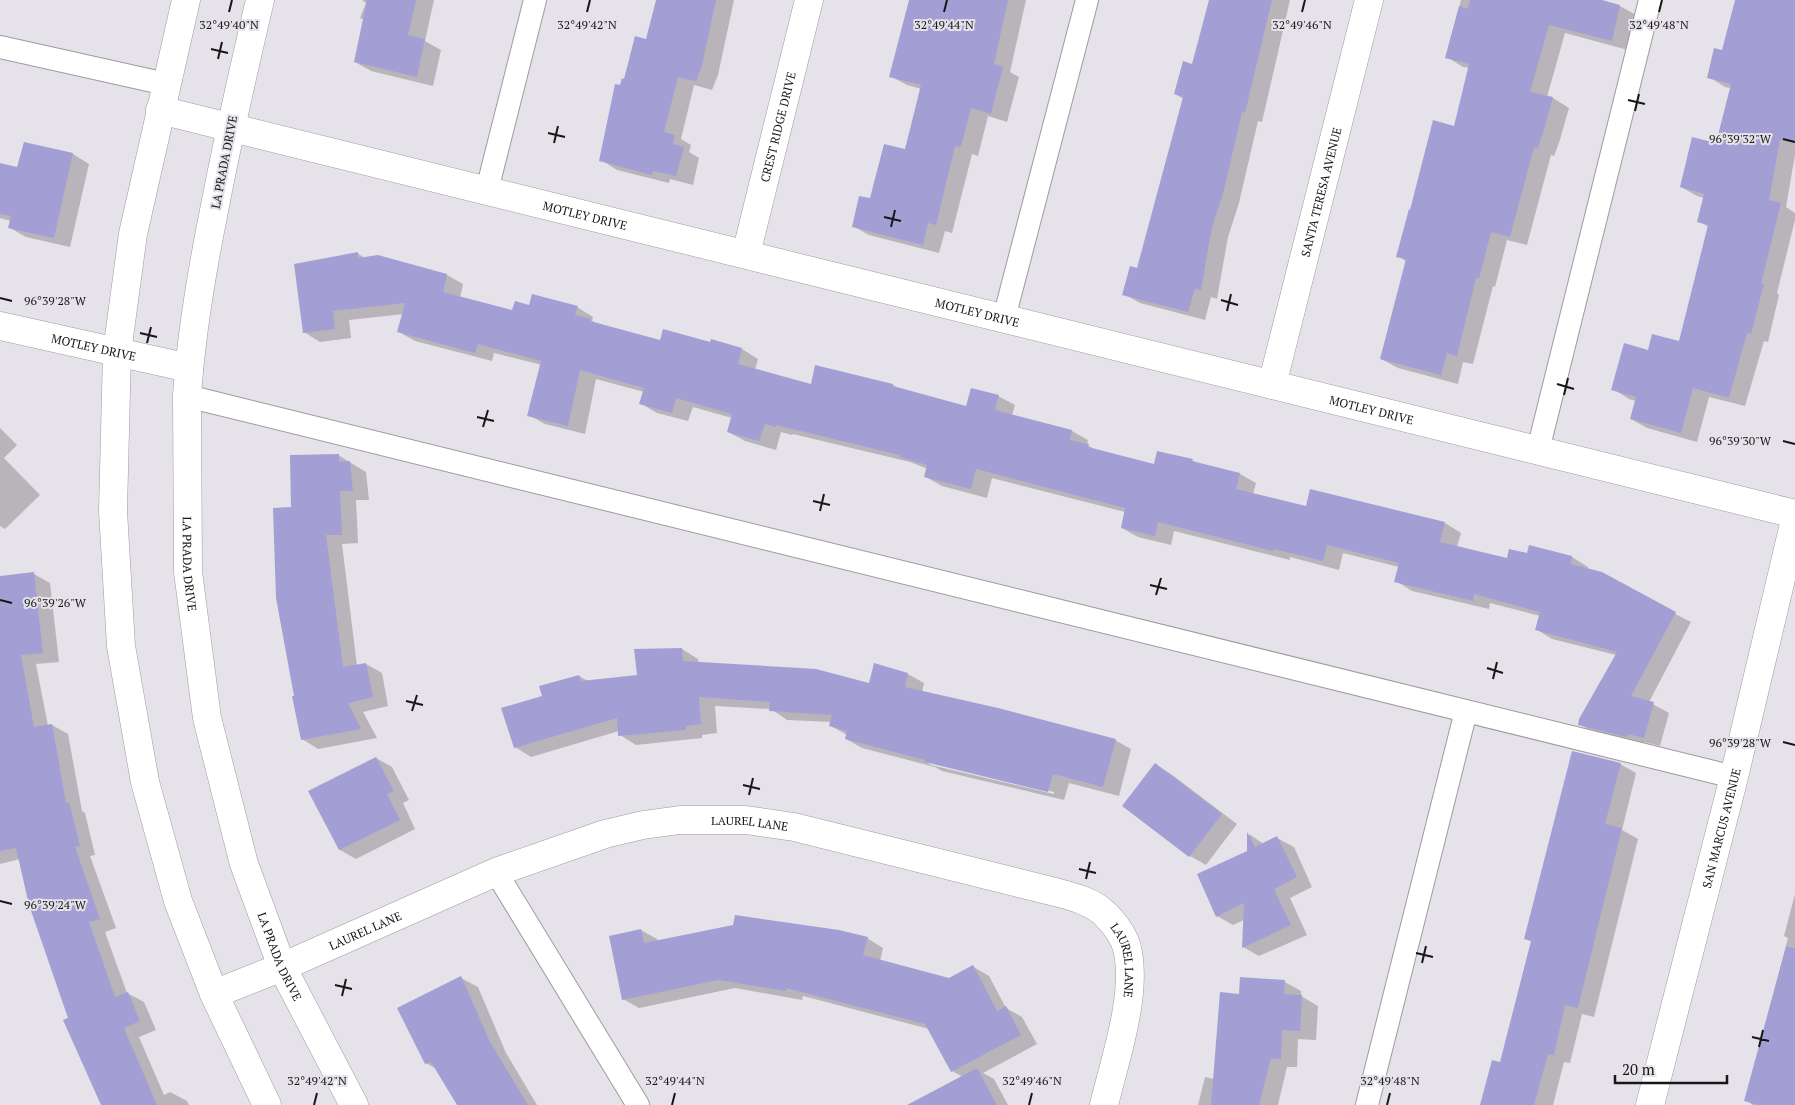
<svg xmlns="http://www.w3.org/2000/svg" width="1795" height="1105" viewBox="0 0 1795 1105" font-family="'PT Serif',serif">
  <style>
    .shadow { fill: #0003; fill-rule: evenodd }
    .building { fill: #a39fd5 }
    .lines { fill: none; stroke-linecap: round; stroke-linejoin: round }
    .service-casing { stroke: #9e9aa0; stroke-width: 24 }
    .minor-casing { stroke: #9e9aa0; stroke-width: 29 }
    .tertiary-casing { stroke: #9e9aa0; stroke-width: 29 }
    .secondary-casing { stroke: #9e9aa0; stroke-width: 29 }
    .service { stroke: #fff; stroke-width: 22 }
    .minor { stroke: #fff; stroke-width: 28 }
    .tertiary { stroke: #fff; stroke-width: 28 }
    .secondary { stroke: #fff; stroke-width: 28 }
    .ticks { fill: none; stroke: #181618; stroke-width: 2 }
    .labels { text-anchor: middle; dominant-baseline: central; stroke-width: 4; stroke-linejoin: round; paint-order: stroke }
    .street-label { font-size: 12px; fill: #181618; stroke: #e6e2e9 }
    .ticks-label { font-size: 12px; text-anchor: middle; fill: #181618; stroke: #e6e2e9; stroke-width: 4; stroke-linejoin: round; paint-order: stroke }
  </style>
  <rect width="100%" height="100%" fill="#e6e2e9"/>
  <!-- shadow -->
  <path class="shadow" d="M362,0H434L425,41L441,50L433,86L371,71L355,62L364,20L360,18L366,3Z
    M658,0H734L718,75L712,90L694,85L681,139L691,145L689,152L699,158L693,185L670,179L669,183L617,170L601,160L625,80L647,40Z
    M910,0H1026L1010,72L1019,77L1007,122L988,116L978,156L972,154L952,233L945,231L939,253L869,235L853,226L906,151L921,89L907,85L890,76Z
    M1210,0H1290L1262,122L1258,121L1239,203L1228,237L1217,299L1211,297L1205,320L1140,303L1124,294L1138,269L1184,99L1175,94L1193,65Z
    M1461,0H1598L1620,6L1636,15L1628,50L1565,33L1547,97L1553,98L1569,108L1559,143L1554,156L1551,155L1527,245L1507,240L1495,287L1493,286L1473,364L1463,362L1458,384L1398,368L1381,359L1407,262L1398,256L1455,127L1470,68L1463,67L1447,57Z
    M1736,0H1795V155L1786,207L1795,213V220L1777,293L1779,295L1768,342L1764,341L1745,406L1709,397L1697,442L1647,428L1631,419L1636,401L1629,399L1613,389L1649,352L1680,343L1709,227L1698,221L1704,198L1697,196L1681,187L1717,145L1731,88L1725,87L1709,77L1723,52Z
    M24,143L73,154L89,164L70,247L26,237L10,228L11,221L0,218V165L18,169Z
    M357,253L365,258L378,256L447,275L463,284L460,298L513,312L530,306L577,307L593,317L592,321L598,324L661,342L711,343L712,341L742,349L758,359L755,370L812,386L893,385L901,390L967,407L998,396L1015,405L1012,415L1072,431L1088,440L1087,445L1098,451L1155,465L1192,460L1197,463L1240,474L1256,483L1253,494L1307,507L1311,490L1445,523L1461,533L1457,547L1508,560L1528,555L1530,546L1572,557L1588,567V569L1691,622L1649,702L1669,713L1660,746L1644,742L1643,746L1596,734L1579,724L1616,655L1552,639L1536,629L1540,616L1490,603L1489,609L1412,591L1396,581L1399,567L1343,553L1339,570L1290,557V560L1174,531L1171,545L1138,537L1122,528L1125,512L992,478L987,498L942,486L926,477L928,469L910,462L793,434L792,435L781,432L776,450L745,441L728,432L732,418L693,407L688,421L657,413L640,403L644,392L596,379L585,434L545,424L529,415L542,365L494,353L492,361L415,341L399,332L404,314L349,320L351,338L320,342L304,332Z
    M0,428L17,445L4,458L40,495L5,529L0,526Z
    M338,455L366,472L369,500H356L358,543L342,544L357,666L366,664L382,673L388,706L363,712L377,738L318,749L302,739L296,697L292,508Z
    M34,574L50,583L59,662L36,664L48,726L52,725L68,734L82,811L85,813L95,855L90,856L116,928L105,932L127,993L144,1002L156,1030L139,1037L164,1095L170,1092L187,1101L189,1105H105L70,1018L20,859L0,864V578Z
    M682,649L698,659L699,663L870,684L875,665L908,674L924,683L922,692L1115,740L1131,749L1119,796L1069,783L1064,800L942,771L935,767L862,748L846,739L847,735L831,726L832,722L787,720L771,709L715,706L717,733L702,735V738L636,745L620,735L619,731L531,757L515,747L544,697L579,676L588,681L638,677ZM927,762L1054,792V794L931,765Z
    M376,758L392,767L409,800L403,803L415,829L356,859L340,850L310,791Z
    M1155,764L1171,774L1237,824L1206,865L1190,856Z
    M1620,764L1636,773L1622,830L1638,839L1594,1017L1582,1014L1570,1063L1564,1062L1553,1105H1481L1501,1064L1532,942L1525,938Z
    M1249,834L1264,844L1277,838L1294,847L1312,887L1290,898L1307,935L1259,956L1243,947L1244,920L1233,925L1217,916L1248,852Z
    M1795,894V1105H1753L1745,1100L1788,938L1784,936Z
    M641,930L657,939L658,941L867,938L883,948L880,961L949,979L972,966L989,976L1006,1008L1022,1017L1037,1044L983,1073L994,1079L1008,1105H949L963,1077L952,1071L929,1029L803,996L802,1000L735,988L639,1008L623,999Z
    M461,978L478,987L506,1053L537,1105H458L438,1070L426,1063Z
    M1285,982L1301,991V996L1318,1006L1316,1040L1298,1039L1297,1067H1287L1278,1105H1198L1205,1077L1214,1079L1241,995Z"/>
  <!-- building -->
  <path class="building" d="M367,0H416L408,35L425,39L417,77L354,62Z
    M656,0H716L702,65L696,81L678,77L664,132L675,135L673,144L684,147L676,176L653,171L652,175L599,161L615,84L620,85L622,78L624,79L635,36L646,39Z
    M909,0H1008L994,64L1003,67L991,114L971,108L961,147L955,146L936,225L928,223L923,245L852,227L859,196L870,198L884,144L905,149L921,85L889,77Z
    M1209,0H1272L1245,113L1242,112L1223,194L1212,227L1201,290L1195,289L1188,312L1122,295L1130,266L1137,268L1183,97L1174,94L1183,61L1192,64Z
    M1470,0H1602L1620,5L1612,41L1549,25L1530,92L1553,97L1543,133L1538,148L1534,147L1510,237L1491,232L1479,279L1476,278L1457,356L1447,353L1441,375L1380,359L1406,259L1396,257L1409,209L1410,210L1433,120L1454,126L1469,64L1445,58L1459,6L1468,9Z
    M1735,0H1795V143L1780,140L1769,200L1781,203L1761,284H1764L1751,334L1747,333L1729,398L1693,388L1681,433L1630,419L1636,397L1611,390L1624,343L1648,350L1652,334L1679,341L1708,225L1697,222L1704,194L1680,187L1692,137L1716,143L1731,84L1707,78L1714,48L1722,50Z
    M24,142L73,153L54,238L8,228L11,216L0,214V163L17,167Z
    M358,252V258L378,255L447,274L443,292L512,310L515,301L529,305L532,294L578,306L575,315L591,319L590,321L660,340L663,329L710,342L711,339L742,348L738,364L811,384L815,365L893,384V386L966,406L971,388L999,395L995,410L1072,430L1070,440L1089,444L1088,447L1154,464L1157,451L1193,459L1192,461L1240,473L1236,489L1306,506L1310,489L1445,522L1440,542L1507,558L1509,549L1527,553L1529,545L1572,556L1571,564L1602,572L1676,612L1631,696L1654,702L1644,738L1628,734L1627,737L1578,725L1579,719L1617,652L1535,630L1540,612L1474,594L1473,601L1394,582L1399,563L1327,545L1323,561L1274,549L1273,551L1158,522L1155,536L1121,528L1125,508L976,469L971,489L924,477L927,465L900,457V455L776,425V427L765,424L759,441L727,432L732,414L676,398L672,413L639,404L644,388L580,370L568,426L527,416L541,361L478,344L475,353L397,332L405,303L333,311L335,329L303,333L294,264Z
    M339,454V462L350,461L353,491H340L342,535H326L343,667L366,663L373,697L348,703L361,729L301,740L292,696H294L276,598L273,508L291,507L290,455Z
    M34,572L43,653L21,655L34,727L52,724L66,803L69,802L80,846L75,847L100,919L89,922L115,997L128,992L140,1021L124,1028L157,1105H101L63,1020L68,1018L29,905L16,848L0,851V576Z
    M682,648L683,661L816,669L869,683L874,663L908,673L905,687L998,708L1116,739L1103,787L1053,774L1048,792L925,762V760L845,739L847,731L829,726L832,715L769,711L770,702L699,697L701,724L686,726V730L618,736L617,718L514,748L501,708L542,696L539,686L579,675L581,681L637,675L634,649Z
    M1572,751L1621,763L1605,824L1622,828L1578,1008L1565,1005L1554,1055L1548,1054L1534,1105H1480L1492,1060L1500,1062L1531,941L1524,939Z
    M376,757L394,791L387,794L400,820L339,850L308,791Z
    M1155,763L1222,814L1189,857L1122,806Z
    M1247,832L1255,847L1277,836L1297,877L1274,889L1291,925L1242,948L1244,903L1216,917L1197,874L1247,851Z
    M735,915L839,930L868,937L863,955L949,978L973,965L997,1011L1006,1006L1021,1035L951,1072L925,1024L786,988V991L718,980L622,1000L609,936L641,929L644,943L733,925Z
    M1786,947L1795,948V1105H1759L1744,1101Z
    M461,976L490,1042L528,1105H457L431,1062L425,1064L397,1008Z
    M1240,977L1285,980L1284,994L1302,995L1300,1031L1282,1030L1281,1059L1271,1058L1259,1105H1211L1220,992L1239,994Z
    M977,1068L997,1105H907Z"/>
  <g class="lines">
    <!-- service casing -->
    <g class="service-casing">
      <path id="service" d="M0,47L166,84
        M487,190L535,0
        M1004,318L1087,0
        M187,396L1734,777
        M1538,450L1650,0
        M496,872L638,1105
        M1367,1105L1466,711"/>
    </g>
    <!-- minor casing -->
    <g class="minor-casing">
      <g id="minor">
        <path id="s1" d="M746,254L809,0"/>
        <path id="s2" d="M0,326L189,368"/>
        <path id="s3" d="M1272,385L1369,0"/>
        <path id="s4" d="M214,994L282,967L496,872L605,834L643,825L680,820H746L794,827L1059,893C1074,897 1092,902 1104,913C1113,922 1124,936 1127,948C1138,994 1115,1059 1104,1105"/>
        <path id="s5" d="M1650,1105L1734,777L1795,520"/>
      </g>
    </g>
    <!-- tertiary casing -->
    <g class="tertiary-casing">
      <g id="tertiary">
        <path id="s6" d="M160,110L1795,514"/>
      </g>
    </g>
    <!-- secondary casing -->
    <g class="secondary-casing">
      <g id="secondary">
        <path d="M186,0L133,234L117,352L113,511L121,646L145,782L178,901L214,994L267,1105"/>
        <path id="s7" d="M260,0C243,72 227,143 213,216C201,276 191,335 187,396L188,572L207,718L244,864L282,967L354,1105"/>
      </g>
    </g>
    <!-- service -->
    <use href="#service" class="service"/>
    <!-- minor -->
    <use href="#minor" class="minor"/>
    <!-- tertiary -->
    <use href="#tertiary" class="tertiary"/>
    <!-- secondary -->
    <use href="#secondary" class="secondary"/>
  </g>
  <!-- ticks -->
  <path class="ticks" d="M229,12L232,0M587,12L590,0M944,12L947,0M1302,12L1305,0M1659,12L1662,0M211,49L228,53M218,59L222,42M1628,100L1645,104M1635,111L1639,94M548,133L565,137M1783,139L1795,142M554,143L558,126M884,217L901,221M891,227L895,210M0,298L12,301M1221,300L1238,305M1227,311L1231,294M140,333L157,337M147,343L151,327M1557,384L1574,389M1564,395L1568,378M477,417L494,421M483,427L488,410M1783,441L1795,444M813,501L830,505M820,511L824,494M1150,585L1167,589M1156,595L1161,578M0,600L12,603M1487,668L1503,673M1493,679L1497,662M406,701L423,705M412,711L417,695M1783,742L1795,745M743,785L760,789M749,795L753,778M1079,869L1096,873M1086,879L1090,862M0,901L12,904M1416,953L1433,957M1422,963L1426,946M335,985L352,989M342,996L346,979M1752,1037L1769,1041M1759,1047L1763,1030M314,1105L317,1093M672,1105L675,1093M1029,1105L1032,1093M1387,1105L1390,1093"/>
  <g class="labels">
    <!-- street labels -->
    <g class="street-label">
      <text stroke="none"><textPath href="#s1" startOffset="131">CREST RIDGE DRIVE</textPath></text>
      <text transform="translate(224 162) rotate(-79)">LA PRADA DRIVE</text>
      <text stroke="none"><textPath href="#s3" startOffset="199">SANTA TERESA AVENUE</textPath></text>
      <text stroke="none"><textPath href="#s6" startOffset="438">MOTLEY DRIVE</textPath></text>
      <text stroke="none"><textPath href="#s6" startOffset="842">MOTLEY DRIVE</textPath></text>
      <text stroke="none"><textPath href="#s2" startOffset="96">MOTLEY DRIVE</textPath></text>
      <text stroke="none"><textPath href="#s6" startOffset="1248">MOTLEY DRIVE</textPath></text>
      <text stroke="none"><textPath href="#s7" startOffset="571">LA PRADA DRIVE</textPath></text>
      <text stroke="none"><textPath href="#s4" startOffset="569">LAUREL LANE</textPath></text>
      <text stroke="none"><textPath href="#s5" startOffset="286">SAN MARCUS AVENUE</textPath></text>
      <text stroke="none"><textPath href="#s4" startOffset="164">LAUREL LANE</textPath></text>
      <text stroke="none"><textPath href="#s7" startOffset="976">LA PRADA DRIVE</textPath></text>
      <text stroke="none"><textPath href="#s4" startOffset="990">LAUREL LANE</textPath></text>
    </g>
  </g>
  <g class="ticks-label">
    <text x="229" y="29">32°49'40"N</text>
    <text x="587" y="29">32°49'42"N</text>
    <text x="944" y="29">32°49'44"N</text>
    <text x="1302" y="29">32°49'46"N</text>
    <text x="1659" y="29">32°49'48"N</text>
    <text x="1740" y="143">96°39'32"W</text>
    <text x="55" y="305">96°39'28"W</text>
    <text x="1740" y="445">96°39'30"W</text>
    <text x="55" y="607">96°39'26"W</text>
    <text x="1740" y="747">96°39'28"W</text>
    <text x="55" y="909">96°39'24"W</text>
    <text x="317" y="1085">32°49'42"N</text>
    <text x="675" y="1085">32°49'44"N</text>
    <text x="1032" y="1085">32°49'46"N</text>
    <text x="1390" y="1085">32°49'48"N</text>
  </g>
  <!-- scale -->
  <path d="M1615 1075v8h112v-8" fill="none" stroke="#181618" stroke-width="2.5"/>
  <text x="1622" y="1075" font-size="15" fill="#181618" stroke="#e6e2e9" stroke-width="4" paint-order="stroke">20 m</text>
</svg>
